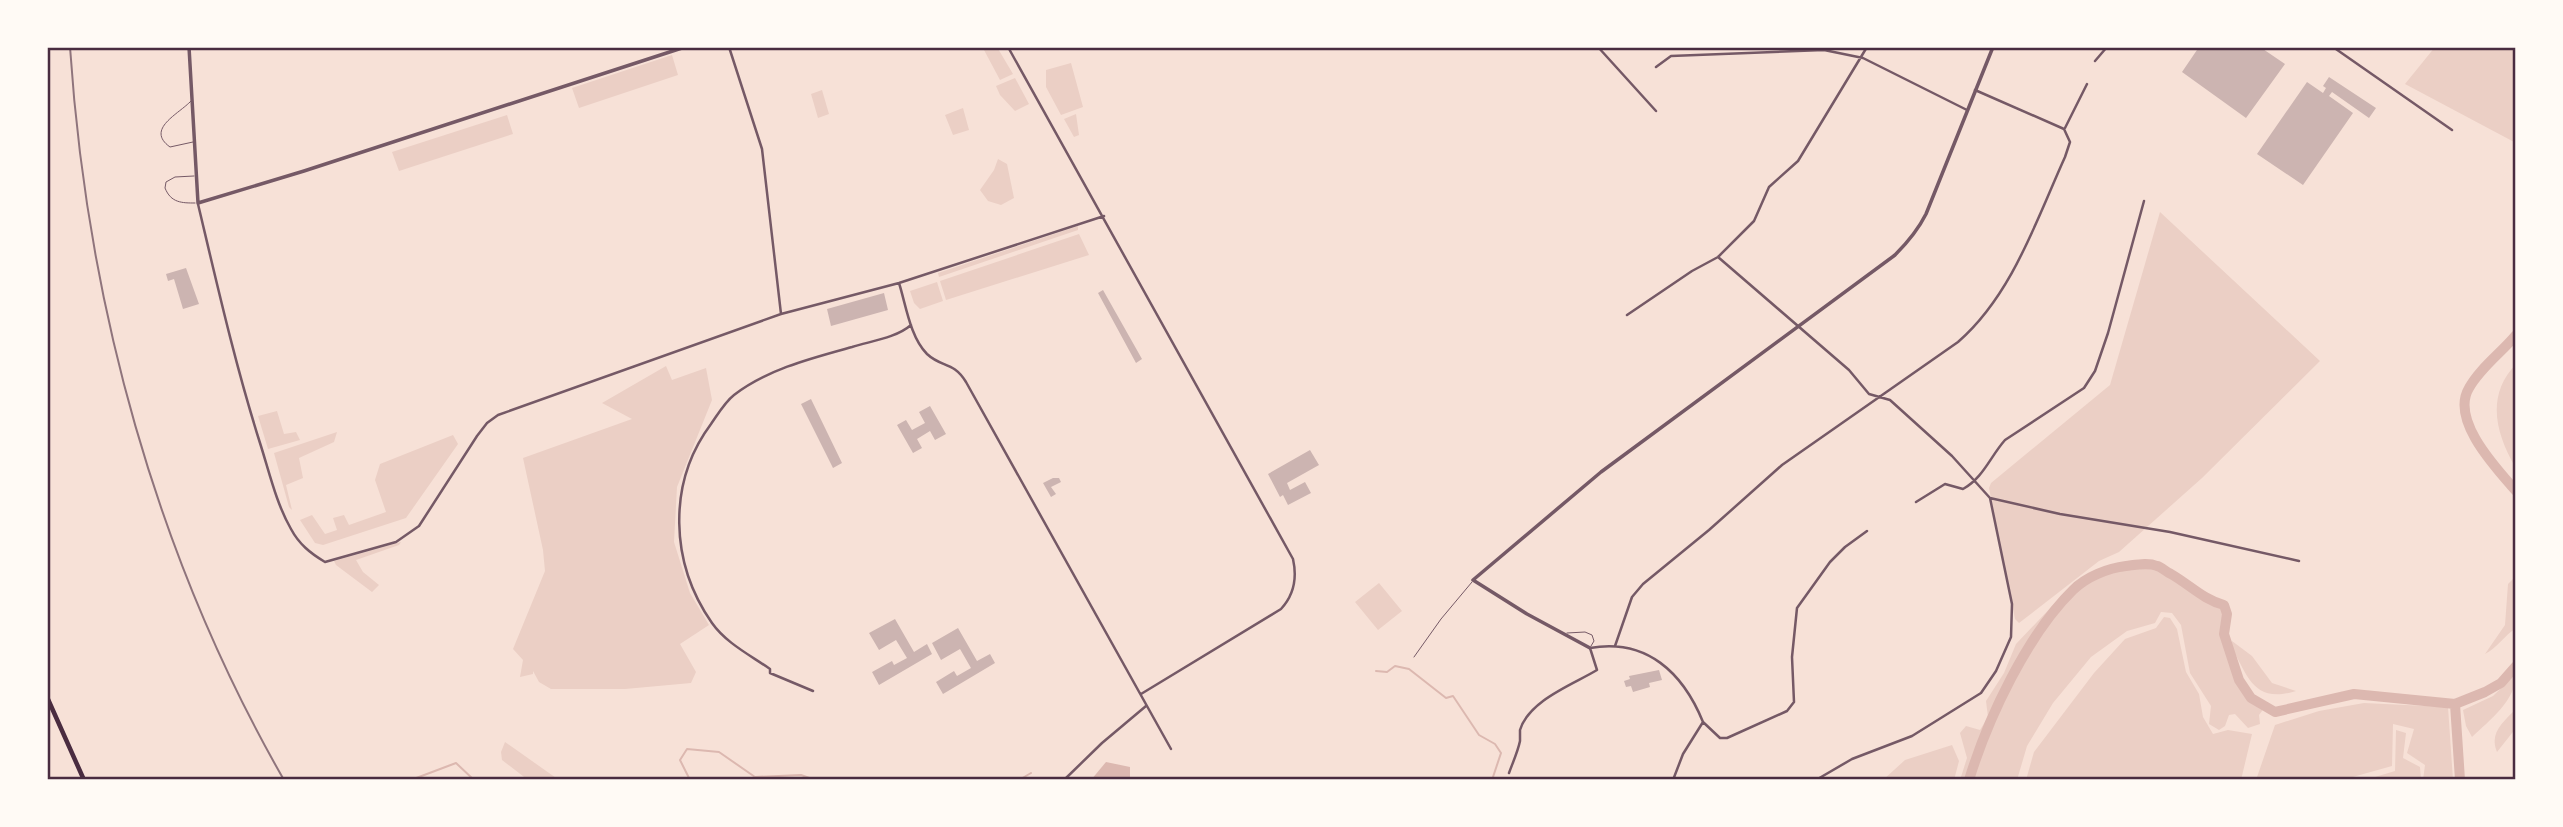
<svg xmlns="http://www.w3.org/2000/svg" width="2563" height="827" viewBox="0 0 2563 827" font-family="Ubuntu,sans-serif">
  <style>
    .green { fill: #ebcfc5 }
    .water { fill: #dcb8b0 }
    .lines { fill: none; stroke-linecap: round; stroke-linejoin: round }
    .stream { stroke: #dcb8b0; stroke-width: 2 }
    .river { stroke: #dcb8b0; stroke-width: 10 }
    .building { fill: #ccb4b1 }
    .service { stroke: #755966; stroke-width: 1 }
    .minor { stroke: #755966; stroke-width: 2.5 }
    .tertiary { stroke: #755966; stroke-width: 3.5 }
    .trunk { stroke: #4a2c40; stroke-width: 4.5 }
    .rail { stroke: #8f747c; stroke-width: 2 }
    .neatline { fill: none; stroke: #4a2c40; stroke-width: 2.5 }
  </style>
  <rect width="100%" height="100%" fill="#f7e1d7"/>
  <!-- green -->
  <path class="green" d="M989,47H997L1013,74L1000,80L984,50Z
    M2435,47H2516V143L2405,84Z
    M672,55L678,75L579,108L572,88Z
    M1071,63L1083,107L1061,115L1046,87V70Z
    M1015,78L1029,104L1015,111L1000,95L996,86Z
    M822,90L829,114L818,118L811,94Z
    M963,108L969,130L953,135L945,115Z
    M1076,114L1079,135L1074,137L1064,119Z
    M507,115L513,134L399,171L392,152Z
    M998,159L1007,164L1014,198L1001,205L988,201L980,190L994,170Z
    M2160,212L2320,361L2202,478L2119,552L2099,561L2019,623L2015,619L1989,488L1991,483L2110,385Z
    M1078,226V230L939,277L938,273Z
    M1079,234L1089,255L946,300L940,281Z
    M937,282L943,301L920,309L914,303L910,291Z
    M2516,364V468C2495,433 2486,395 2516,364Z
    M666,366L672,380L706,368L712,400L677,487L674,542L690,593L709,625L680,644L696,672L691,683L625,689H551L539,682L533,671V674L520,677L523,660L513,649L545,571L543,550L523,458L632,419L602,403Z
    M277,411L284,434L296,432L300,440L268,449L258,416Z
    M337,432L334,442L299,458L303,478L286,485L292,510L289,507L274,453Z
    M453,435L458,444L406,518L323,545L315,543L300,520L312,515L325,534L337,530L333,518L344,515L349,525L386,512L375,480L380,464Z
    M401,542L399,545L356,560L363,572L379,585L372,592L336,565L334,561Z
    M2137,564C2153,565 2176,572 2188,583C2193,587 2189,588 2195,592C2202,596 2216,603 2224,605C2228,616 2225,622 2225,632C2224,650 2238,687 2251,698C2255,702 2261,704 2265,707L2259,715L2260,724L2248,728L2235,714L2229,715L2225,726L2219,730L2209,724L2211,706L2190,673L2181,625L2172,613L2161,612L2155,623L2127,631L2091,657L2053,703L2027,746L2017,780H1960L1967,758L1960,733L1966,726L1980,730L1988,717L1986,701L2004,673L2016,644L2056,602L2066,598L2074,588L2097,575L2116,567Z
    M2516,576V628C2504,636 2497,648 2485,654L2505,625L2508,584Z
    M1379,583L1402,611L1378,630L1355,602Z
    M2164,617L2170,618L2177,629L2186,672L2199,694L2203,717L2213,734L2228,730L2252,734L2241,780H2026L2034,752L2094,673L2125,639L2156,628Z
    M2232,641L2252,656L2272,683L2296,691C2253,704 2248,676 2231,646Z
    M2516,674C2516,700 2490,720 2472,737L2466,726L2463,710L2493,696Z
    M2364,703L2448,707L2453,780H2423L2425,765L2407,753L2414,729L2393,724L2392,766L2342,780H2256L2275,725L2319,711Z
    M2516,709V728L2497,752C2489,733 2503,722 2516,709Z
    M2396,730L2406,733L2403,758L2420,767L2421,780H2365L2395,771Z
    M505,742L559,780H528L502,760L501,752Z
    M1952,745L1959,761L1954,780H1883L1905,760Z"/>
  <!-- water -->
  <path class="water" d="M1106,762L1130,767V780H1091Z"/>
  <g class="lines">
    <!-- stream -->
    <path class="stream" d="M1376,671L1387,672L1395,666L1409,669L1446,698L1453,696L1479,735L1495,744L1501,753L1492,780
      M411,780L456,763L474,780
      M690,780L680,760L687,749L719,752L755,777L801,775L815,780
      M1019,780L1031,773"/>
    <!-- river -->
    <path class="river" d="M2516,335C2501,353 2480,368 2469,388C2450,420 2496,468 2516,491
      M2455,704L2460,780
      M1969,780C1988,718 2027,635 2073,590C2086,577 2108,568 2126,566C2135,565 2148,562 2157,566C2162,567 2166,572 2171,574C2190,585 2204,600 2224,605L2227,614L2224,634L2239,680L2251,698L2275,712L2354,694L2455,704L2485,692L2501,683L2516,666"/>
  </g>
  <!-- building -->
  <path class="building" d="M2199,47H2260L2285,64L2246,118L2182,72Z
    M2329,77L2376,108L2369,118L2332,92L2329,96L2353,113L2303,185L2257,154L2307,82L2323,93L2326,88L2323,86Z
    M186,268L199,304L183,309L174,279L168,281L166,274Z
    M1103,290L1142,359L1136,363L1098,293Z
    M884,293L888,310L831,326L827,309Z
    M811,399L842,463L833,468L801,404Z
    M930,406L946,434L935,440L930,431L917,439L922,448L913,453L897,425L906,420L912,430L925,423L919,412Z
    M1310,450L1319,465L1287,483L1290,490L1305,482L1311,493L1288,505L1283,495L1280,497L1268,474Z
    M1053,478H1059L1061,482L1051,487L1056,494L1051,497L1043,483Z
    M895,619L914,652L927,644L932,654L879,685L872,672L892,661L894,665L907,658L896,640L879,650L869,633Z
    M958,628L977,661L990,654L995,663L943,694L936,682L954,671L957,676L971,668L960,649L941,660L932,643Z
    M1659,670L1662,680L1649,683L1650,687L1633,692L1631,686L1626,687L1624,681L1630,679L1629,676Z"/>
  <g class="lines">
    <!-- service -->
    <path class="service" d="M191,101C179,114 145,129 170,147L193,142
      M194,176L175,177L166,182L165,188C171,203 182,203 195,203
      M1567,633L1585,632L1592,635L1594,641L1591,646
      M1414,657L1441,619L1472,582"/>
    <!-- minor -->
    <path class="minor" d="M729,47L762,149L781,314
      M1008,47L1293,559C1297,577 1294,595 1281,609L1141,694
      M1598,47L1656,111
      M2333,47L2452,130
      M2095,61L2107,47
      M1656,67L1671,56L1824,50L1863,58L1967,110
      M2065,128L2087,84
      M198,204C217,284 235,364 260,443C269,471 276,503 291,529C299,544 310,553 325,562L396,542L419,526L477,436L487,423L498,415L781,314L899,283L1104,216
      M1718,257L1849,370L1869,394L1890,400L1952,456L1990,498L2012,604L2011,637L1996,671L1981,693L1912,736L1852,759L1816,780
      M899,283C906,305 910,337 927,354C942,368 953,361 966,382L1171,749
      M1627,315L1692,271L1718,257L1754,221L1769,187L1798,161L1867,47
      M1990,498L2060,514L2170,532L2299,561
      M1916,502L1945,484L1963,489C1983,478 1990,457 2005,440L2084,388L2095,371L2108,333L2144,201
      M1615,646L1632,597L1643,584L1709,530L1782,465L1958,342C2012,295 2036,221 2065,157L2070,142L2064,129L1975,90
      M813,691L770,673V669C750,655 726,643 712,623C670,563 667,483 711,424C718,414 725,402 734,395C768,369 812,358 852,347C871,341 896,338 911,325
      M1703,722L1720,738H1727L1787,711L1794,702L1792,657L1797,608L1830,562L1845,547L1867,531
      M1509,773C1513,762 1518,751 1520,741C1520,740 1520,730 1520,730C1529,700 1574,684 1597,670L1590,648C1647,638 1683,673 1703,722L1683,754L1673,780
      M1064,780L1102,743L1146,706"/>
    <!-- tertiary -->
    <path class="tertiary" d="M189,47L198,203L304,171L685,47
      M1590,648L1527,614L1473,580L1601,472L1895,255C1908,242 1918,230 1926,214L1993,47"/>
    <!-- trunk -->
    <path class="trunk" d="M47,697L84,780"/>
    <!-- rail -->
    <path class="rail" d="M70,47C87,303 156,557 284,780"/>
  </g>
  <!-- border -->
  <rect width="2563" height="827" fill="none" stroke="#fffaf5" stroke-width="98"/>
  <rect x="49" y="49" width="2465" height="729" class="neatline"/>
</svg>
